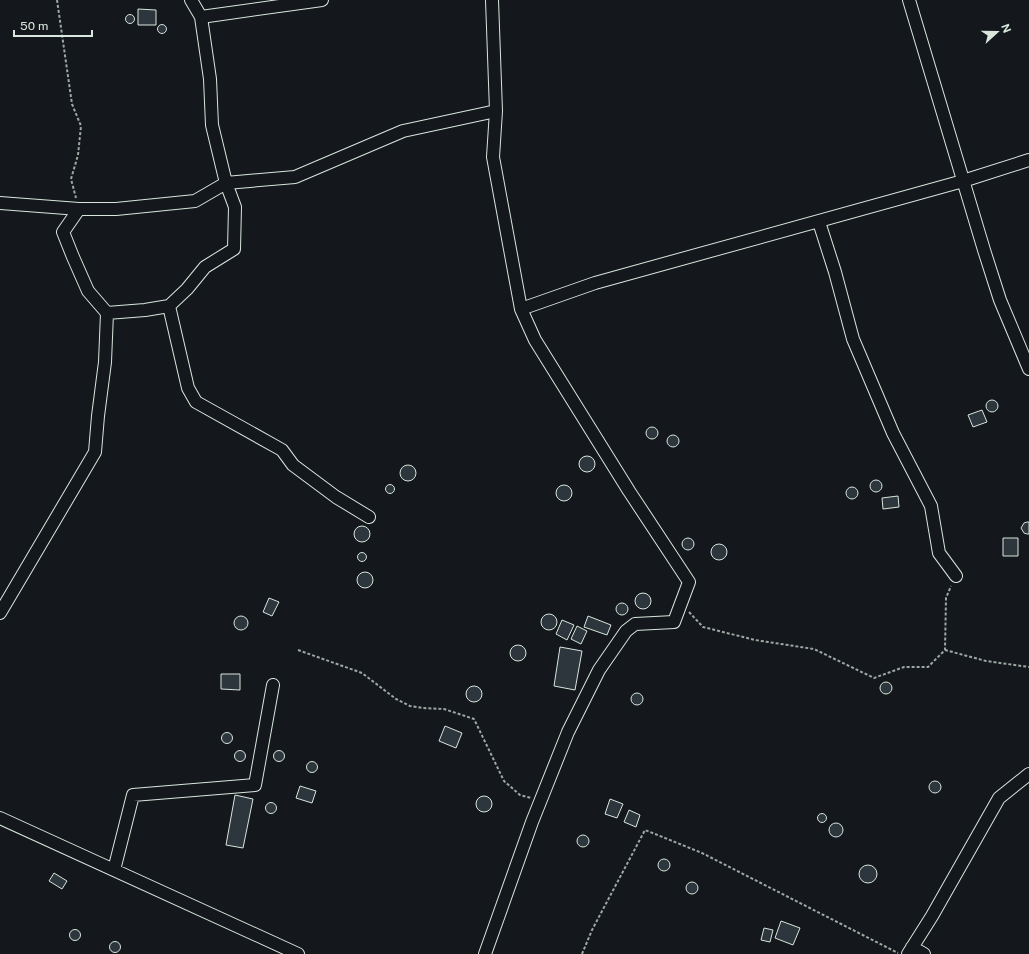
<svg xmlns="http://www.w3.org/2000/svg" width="1029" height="954" viewBox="0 0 1029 954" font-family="'Public Sans',sans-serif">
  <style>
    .building { fill: #2c363c; stroke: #d8e6dc }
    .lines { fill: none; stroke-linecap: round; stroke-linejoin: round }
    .minor-casing { stroke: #d8e6dc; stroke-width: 14 }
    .path { stroke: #9da8a2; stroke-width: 2; stroke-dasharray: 3 2; stroke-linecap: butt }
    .minor { stroke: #14181c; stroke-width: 12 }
  </style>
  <rect width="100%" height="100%" fill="#14181c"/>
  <!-- building -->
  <path class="building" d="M138,9L156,10V25H138Z
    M125.5 19a4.5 4.5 0 1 1 9 0a4.5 4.5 0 1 1-9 0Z
    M157.5 29a4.5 4.5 0 1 1 9 0a4.5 4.5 0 1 1-9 0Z
    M986 406a6 6 0 1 1 12 0a6 6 0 1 1-12 0Z
    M982,410L987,422L973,427L968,415Z
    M646 433a6 6 0 1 1 12 0a6 6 0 1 1-12 0Z
    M667 441a6 6 0 1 1 12 0a6 6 0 1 1-12 0Z
    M579 464a8 8 0 1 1 16 0a8 8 0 1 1-16 0Z
    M400 473a8 8 0 1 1 16 0a8 8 0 1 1-16 0Z
    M870 486a6 6 0 1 1 12 0a6 6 0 1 1-12 0Z
    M385.5 489a4.5 4.5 0 1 1 9 0a4.5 4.5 0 1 1-9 0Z
    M556 493a8 8 0 1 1 16 0a8 8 0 1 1-16 0Z
    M846 493a6 6 0 1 1 12 0a6 6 0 1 1-12 0Z
    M898,496L899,507L883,509L882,498Z
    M1027,522H1029V534H1027L1024,533L1021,528L1024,523Z
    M354 534a8 8 0 1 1 16 0a8 8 0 1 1-16 0Z
    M682 544a6 6 0 1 1 12 0a6 6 0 1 1-12 0Z
    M1003,538H1018V556H1003Z
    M711 552a8 8 0 1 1 16 0a8 8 0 1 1-16 0Z
    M357.5 557a4.5 4.5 0 1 1 9 0a4.5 4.5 0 1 1-9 0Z
    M357 580a8 8 0 1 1 16 0a8 8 0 1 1-16 0Z
    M635 601a8 8 0 1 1 16 0a8 8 0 1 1-16 0Z
    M269,598L279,602L272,616L263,612Z
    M616 609a6 6 0 1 1 12 0a6 6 0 1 1-12 0Z
    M541 622a8 8 0 1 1 16 0a8 8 0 1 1-16 0Z
    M588,616L611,625L607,635L584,627Z
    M234 623a7 7 0 1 1 14 0a7 7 0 1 1-14 0Z
    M562,620L574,625L567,640L556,634Z
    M577,626L587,631L581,644L571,639Z
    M510 653a8 8 0 1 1 16 0a8 8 0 1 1-16 0Z
    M560,647L582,651L575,690L554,686Z
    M221,674H240V690L221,689Z
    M880 688a6 6 0 1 1 12 0a6 6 0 1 1-12 0Z
    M466 694a8 8 0 1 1 16 0a8 8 0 1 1-16 0Z
    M631 699a6 6 0 1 1 12 0a6 6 0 1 1-12 0Z
    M445,726L462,733L456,748L439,741Z
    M221.5 738a5.5 5.5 0 1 1 11 0a5.5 5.5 0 1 1-11 0Z
    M273.5 756a5.5 5.5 0 1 1 11 0a5.5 5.5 0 1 1-11 0Z
    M234.5 756a5.5 5.5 0 1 1 11 0a5.5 5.5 0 1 1-11 0Z
    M306.5 767a5.5 5.5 0 1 1 11 0a5.5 5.5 0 1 1-11 0Z
    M929 787a6 6 0 1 1 12 0a6 6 0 1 1-12 0Z
    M300,786L316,791L312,803L296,798Z
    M235,795L253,799L243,848L226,845Z
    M476 804a8 8 0 1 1 16 0a8 8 0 1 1-16 0Z
    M610,799L623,804L617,818L605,814Z
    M265.5 808a5.5 5.5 0 1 1 11 0a5.5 5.5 0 1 1-11 0Z
    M629,810L640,815L636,827L624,822Z
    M817.5 818a4.5 4.5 0 1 1 9 0a4.5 4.5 0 1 1-9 0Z
    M829 830a7 7 0 1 1 14 0a7 7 0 1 1-14 0Z
    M577 841a6 6 0 1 1 12 0a6 6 0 1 1-12 0Z
    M658 865a6 6 0 1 1 12 0a6 6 0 1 1-12 0Z
    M859 874a9 9 0 1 1 18 0a9 9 0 1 1-18 0Z
    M54,873L67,881L62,889L49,881Z
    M686 888a6 6 0 1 1 12 0a6 6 0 1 1-12 0Z
    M781,921L800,928L793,945L775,938Z
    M764,928L773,930L770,942L761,940Z
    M69.5 935a5.5 5.5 0 1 1 11 0a5.5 5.5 0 1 1-11 0Z
    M109.5 947a5.5 5.5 0 1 1 11 0a5.5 5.5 0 1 1-11 0Z"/>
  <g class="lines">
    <!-- minor casing -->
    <g class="minor-casing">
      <path id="minor" d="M909,0L984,250L1000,300L1029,369
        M201,17L322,0
        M0,203L79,209H116L195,201L226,183L295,177L403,131L496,111
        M79,209L63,232L73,257L88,291L107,313L145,310L169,306L187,289L205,267L234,249L235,207L226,183L212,125L210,79L201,17L191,0
        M819,222L835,272L853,339L893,433L931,506L939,553L956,576
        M169,306L188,388L196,402L282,450L293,465L336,497L369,517
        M521,309L595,283L963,181L1029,160
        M0,613L95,452L98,416L105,362L107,313
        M0,818L298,954
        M114,870L133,795L255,785L273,685
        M912,947L924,954
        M485,954L532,822L568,732L599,670L626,631L635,624L674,622L689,582L629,491L535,340L521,309L493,157L496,111L492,0
        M908,954L932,916L999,798L1029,774"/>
    </g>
    <!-- path -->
    <path class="path" d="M57,0L72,104L81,126L78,155L71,179L76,198
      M689,612L703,627L755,640L814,649L874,678L904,667H928L945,650L946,598L951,586
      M298,650L362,673L396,699L410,706L423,708L444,709L474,719L504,781L520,795L531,798
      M945,650L986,661L1029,667
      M582,954L592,930L645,830L702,853L898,953"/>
    <!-- minor -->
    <use href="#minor" class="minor"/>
  </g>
  <!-- north arrow -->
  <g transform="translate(997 32) rotate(69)" stroke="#14181c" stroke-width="3" paint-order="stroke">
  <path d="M0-3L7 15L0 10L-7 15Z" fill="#d8e6dc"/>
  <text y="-6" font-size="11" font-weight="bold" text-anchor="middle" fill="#d8e6dc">N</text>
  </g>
  <!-- scale -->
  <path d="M14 30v6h78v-6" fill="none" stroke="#d8e6dc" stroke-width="2"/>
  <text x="20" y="30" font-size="12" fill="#d8e6dc" stroke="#14181c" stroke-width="3" paint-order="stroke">50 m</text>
</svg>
